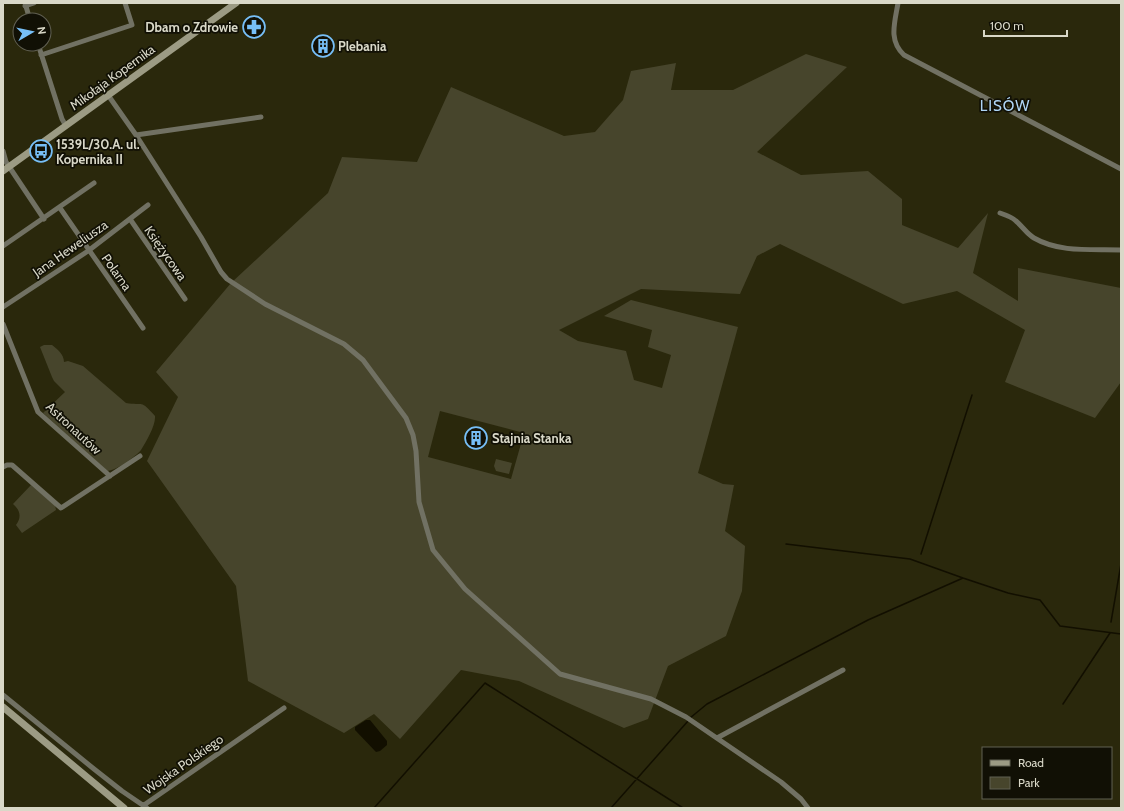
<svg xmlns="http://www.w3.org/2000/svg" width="1124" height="811" viewBox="0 0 1124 811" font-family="Cabin,sans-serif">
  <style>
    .green { fill: #47452c; fill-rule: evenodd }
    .water { fill: #120f00 }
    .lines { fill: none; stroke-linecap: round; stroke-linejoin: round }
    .stream { stroke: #120f00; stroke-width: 1.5 }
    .street { stroke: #717163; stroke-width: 5 }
    .secondary { stroke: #9c9b84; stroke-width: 7 }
    .labels { text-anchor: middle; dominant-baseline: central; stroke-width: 3.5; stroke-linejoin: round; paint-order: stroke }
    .poi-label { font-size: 13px; font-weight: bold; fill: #d9d8c8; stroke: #111005; text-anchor: start }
    .street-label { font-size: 13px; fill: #d9d8c8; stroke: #111005 }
    .quarter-label { font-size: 15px; letter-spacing: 1px; fill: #afd5f5; stroke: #111005 }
  </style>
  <rect width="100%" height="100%" fill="#2a280c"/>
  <!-- green -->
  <path class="green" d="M806,54L847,67L757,152L801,175L868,171L902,199V225L958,248L988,213L973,273L1018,301V268L1121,288V382L1095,418L1005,382L1025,330L957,291L903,304L780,244L757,256L740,294L641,289L559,330L578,341L626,351L634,380L662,388L671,355L648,347L652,330L604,316L631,300L738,327L698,473L723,484L734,485L725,531L745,546L742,591L726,636L668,666L648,719L624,728L519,681L461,670L400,739L374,714L344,733L248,681L236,586L147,461L178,397L156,372L231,283L328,193L342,157L417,162L451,87L564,136L595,132L623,100L631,71L676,63L671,90H733ZM440,411L524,433L511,479L428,457Z
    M44,345H52C57,349 64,354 64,362L68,361L83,366L126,403C144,406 140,399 155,416C156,425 146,442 141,450C136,456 116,471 107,471L43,413L65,392L54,381L52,377L40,347Z
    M496,459L512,463L509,474L496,471L494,466Z
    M31,485L55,505L56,510L22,533L16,525C22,517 20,510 13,504Z"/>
  <!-- water -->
  <path class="water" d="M366,720H370L387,741V745L380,751L376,752L355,730V727Z"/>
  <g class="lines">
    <!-- stream -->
    <path class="stream" d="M786,544L910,559L963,578
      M921,554L972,395
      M1111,622L1121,564
      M1063,704L1110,633
      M690,718L707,704L868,620L963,578L1008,593L1040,600L1060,626L1121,634
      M374,808L485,683L683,808
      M611,808L688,721"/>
    <!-- street -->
    <path class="street" d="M25,3L30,20
      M898,3C895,22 888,40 904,55L1121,169
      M25,6L34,3
      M38,44L62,119L66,126
      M41,55L132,25L125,3
      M108,95L136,135L201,237L221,272L227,279L265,304L344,344L363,360L406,418L413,435L416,451L419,502L433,550L465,589L560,674L651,699L686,717L781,782L801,799L808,808
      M136,135L261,117
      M3,151L6,162L44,219
      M60,208L143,328
      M1000,213C1006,215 1012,217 1016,221C1023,227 1027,234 1034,238C1060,253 1092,249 1121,250
      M130,219L185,299
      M3,246L94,183
      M3,307L88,251L148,205
      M3,324L38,412L110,476
      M3,467L7,465H12L61,508L140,456
      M3,695L94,769L122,791L147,808
      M717,738L843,670
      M144,805L284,708"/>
    <!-- secondary -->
    <path class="secondary" d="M3,171L236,3
      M3,707L124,808"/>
  </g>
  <!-- icons -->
  <defs>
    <g id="pharmacy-ring" transform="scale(1.15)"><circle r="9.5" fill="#111005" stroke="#77bff7" stroke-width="1.5"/><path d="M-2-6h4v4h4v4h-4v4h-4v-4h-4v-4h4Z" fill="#77bff7"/></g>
    <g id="building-ring" transform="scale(1.15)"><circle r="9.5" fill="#111005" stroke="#77bff7" stroke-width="1.5"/><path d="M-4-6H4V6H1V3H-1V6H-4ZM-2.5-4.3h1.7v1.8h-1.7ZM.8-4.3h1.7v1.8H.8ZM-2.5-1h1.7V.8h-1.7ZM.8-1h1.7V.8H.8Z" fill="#77bff7"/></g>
    <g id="bus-ring" transform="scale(1.15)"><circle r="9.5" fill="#111005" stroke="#77bff7" stroke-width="1.5"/><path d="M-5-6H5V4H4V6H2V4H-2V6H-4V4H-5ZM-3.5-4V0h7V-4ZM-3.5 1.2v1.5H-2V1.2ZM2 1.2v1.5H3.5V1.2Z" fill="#77bff7"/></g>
  </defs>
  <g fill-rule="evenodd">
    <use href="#pharmacy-ring" x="254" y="27"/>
    <use href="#building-ring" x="323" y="46"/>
    <use href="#bus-ring" x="41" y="151"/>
    <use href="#building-ring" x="476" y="438"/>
  </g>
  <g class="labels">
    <!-- poi labels -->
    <g class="poi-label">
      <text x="238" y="27" text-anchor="end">Dbam o Zdrowie</text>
      <text x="338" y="46">Plebania</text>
      <text x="56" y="144">1539L/30.A. ul.<tspan x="56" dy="15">Kopernika II</tspan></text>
      <text x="492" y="438">Stajnia Stanka</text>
    </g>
    <!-- street labels -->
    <g class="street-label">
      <text transform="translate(112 77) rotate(-36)">Mikołaja Kopernika</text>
      <text transform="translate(70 248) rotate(-35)">Jana Heweliusza</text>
      <text transform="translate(166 253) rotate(55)">Księżycowa</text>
      <text transform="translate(117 272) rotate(55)">Polarna</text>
      <text transform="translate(74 428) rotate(43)">Astronautów</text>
      <text transform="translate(183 764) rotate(-35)">Wojska Polskiego</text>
    </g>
    <!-- quarter labels -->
    <g class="quarter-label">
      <text x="1005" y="106">LISÓW</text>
    </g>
  </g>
  <!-- border -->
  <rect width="1124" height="811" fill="none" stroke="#d9d8c8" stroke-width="8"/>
  <!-- legend -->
  <rect x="982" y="747" width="130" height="52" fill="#111005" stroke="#616053"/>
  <rect x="990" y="760" width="20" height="6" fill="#9c9b84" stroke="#616053"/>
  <text x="1018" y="767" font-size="12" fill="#d9d8c8">Road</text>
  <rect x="990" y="777" width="20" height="12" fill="#47452c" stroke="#616053"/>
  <text x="1018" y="787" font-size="12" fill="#d9d8c8">Park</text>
  <!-- north arrow -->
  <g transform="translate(32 32) rotate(81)"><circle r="19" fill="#111005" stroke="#616053"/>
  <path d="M0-3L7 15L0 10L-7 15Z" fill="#77bff7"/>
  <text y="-6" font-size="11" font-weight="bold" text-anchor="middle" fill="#d9d8c8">N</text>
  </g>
  <!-- scale -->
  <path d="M984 30v6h83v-6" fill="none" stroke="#d9d8c8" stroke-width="2"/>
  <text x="990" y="30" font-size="12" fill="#d9d8c8" stroke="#111005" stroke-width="3" paint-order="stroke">100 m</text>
</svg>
